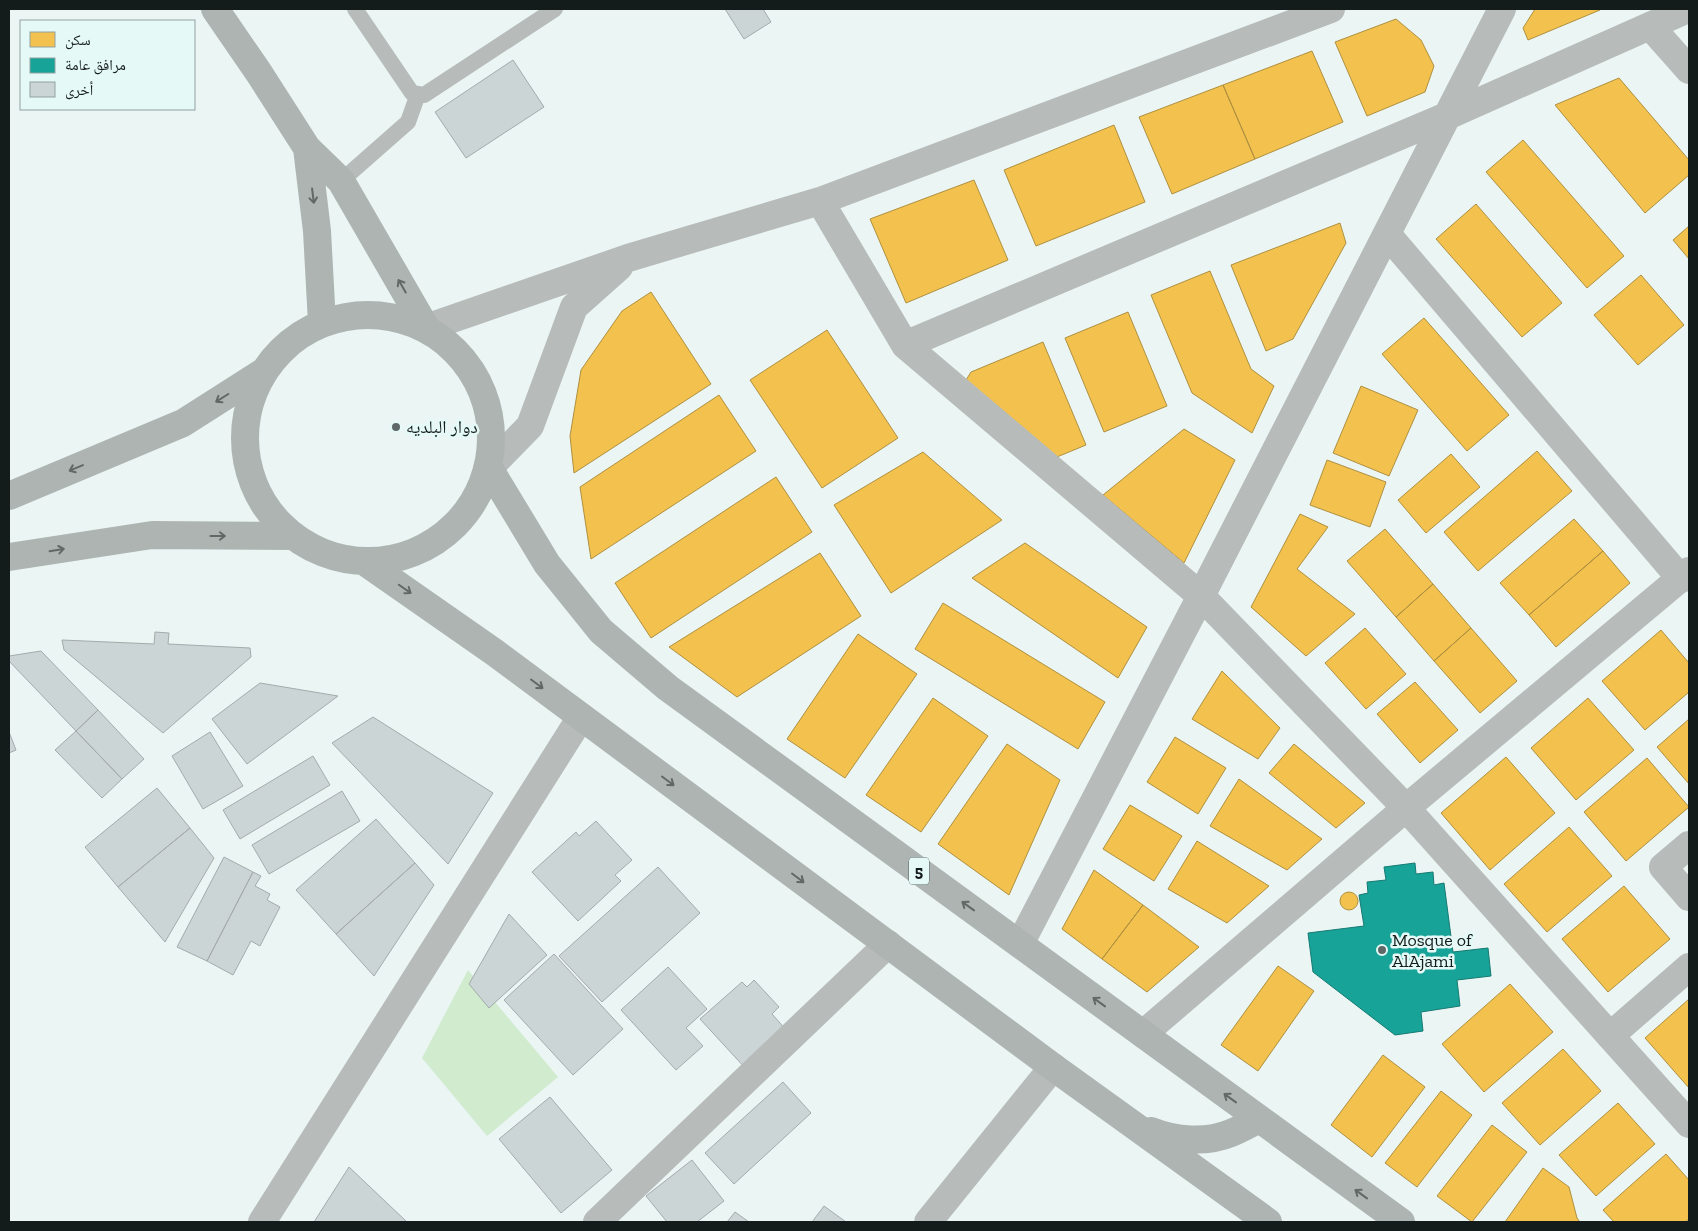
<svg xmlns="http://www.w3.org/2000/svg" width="1698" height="1231" viewBox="0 0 1698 1231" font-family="'Zilla Slab','Noto Naskh Arabic',serif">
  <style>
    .green { fill: #d0ebce }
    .homes { fill: #f2c14e; stroke: #af903f }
    .public { fill: #17a398; stroke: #167a72 }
    .building { fill: #ccd5d5; stroke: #a3abab }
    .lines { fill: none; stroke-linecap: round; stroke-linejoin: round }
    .lane { stroke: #b7bbb9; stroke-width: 16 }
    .street { stroke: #b7bbb9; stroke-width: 28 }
    .primary { stroke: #aeb4b2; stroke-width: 28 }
    .oneway { stroke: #616866 }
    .poi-dot { fill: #5f6867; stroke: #e5faf7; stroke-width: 2 }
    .labels { text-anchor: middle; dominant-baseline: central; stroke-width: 5; stroke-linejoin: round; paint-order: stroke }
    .shield { fill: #e5faf7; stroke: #535f5d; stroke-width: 1 }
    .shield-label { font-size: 16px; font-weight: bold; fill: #141c1b }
    .poi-label { font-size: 18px; fill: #141c1b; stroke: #e5faf7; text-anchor: start }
  </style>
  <rect width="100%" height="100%" fill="#eaf5f4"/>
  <!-- green -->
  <path class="green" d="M468,970L558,1077L487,1136L422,1058Z"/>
  <!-- homes -->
  <path class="homes" d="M1535,9H1599L1600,10L1528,40L1523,28Z
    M1396,19L1421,40L1434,66L1425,92L1367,116L1335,42Z
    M1312,51L1343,122L1255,159L1223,85Z
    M1619,78L1689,160V175L1645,213L1555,105Z
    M1223,85L1255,159L1172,194L1139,117Z
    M1114,125L1145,202L1036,246L1004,170Z
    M1523,140L1624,256L1587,288L1486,172Z
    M974,180L1008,260L906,303L870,219Z
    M1476,204L1562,303L1522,337L1436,239Z
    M1340,223L1346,243L1293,339L1266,351L1231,265Z
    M1689,226V259L1673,240Z
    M1210,271L1251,369L1274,386L1252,433L1192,393L1151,295Z
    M1641,275L1684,325L1638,365L1594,315Z
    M651,292L711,384L574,473L570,436L581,370L622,311Z
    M1128,312L1167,406L1104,432L1065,338Z
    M1424,318L1509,415L1467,451L1382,354Z
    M827,330L898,438L822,488L750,380Z
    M1043,342L1086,445L1052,459L961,388L971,372Z
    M1361,386L1418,410L1389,476L1333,453Z
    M719,395L756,451L591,559L580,487Z
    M1184,429L1235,460L1184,563L1103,495Z
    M1537,451L1572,491L1478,571L1444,532Z
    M923,452L1002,520L891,593L834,505Z
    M1451,454L1480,487L1426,533L1398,500Z
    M1327,460L1386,482L1370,527L1310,505Z
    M776,477L812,532L651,638L615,583Z
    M1300,514L1328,527L1297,569L1355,614L1306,656L1251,607Z
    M1574,519L1603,551L1529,615L1500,583Z
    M1385,529L1433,584L1396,617L1347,561Z
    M1025,543L1147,627L1118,678L972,578Z
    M1603,551L1630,583L1556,647L1529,615Z
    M820,553L861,616L737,697L669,647Z
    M1433,584L1471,628L1434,661L1396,617Z
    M943,603L1105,702L1078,749L915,649Z
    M1365,628L1406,674L1366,709L1325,663Z
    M1471,628L1517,681L1480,713L1434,661Z
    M1661,630L1689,663V692L1645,730L1602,681Z
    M858,634L917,674L845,778L787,739Z
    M1222,671L1280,728L1258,759L1192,719Z
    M1415,682L1458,730L1420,763L1377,714Z
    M933,698L988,736L921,832L866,795Z
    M1588,698L1634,750L1576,800L1531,748Z
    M1689,719V784L1657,747Z
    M1175,737L1226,768L1198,814L1147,782Z
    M1007,744L1060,780L1009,895L938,844Z
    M1294,744L1365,803L1336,828L1269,773Z
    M1506,757L1555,813L1490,870L1441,813Z
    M1647,758L1689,807L1626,861L1584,812Z
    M1239,779L1322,839L1287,870L1210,826Z
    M1130,805L1182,836L1154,881L1103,849Z
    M1569,827L1612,876L1547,932L1504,884Z
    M1197,841L1269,886L1227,923L1168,889Z
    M1094,870L1143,905L1102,959L1062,929Z
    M1624,886L1670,939L1608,992L1562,939Z
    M1340 901a9 9 0 1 1 18 0a9 9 0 1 1-18 0Z
    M1143,905L1199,947L1147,992L1102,959Z
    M1278,966L1314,991L1258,1071L1221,1045Z
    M1510,984L1553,1032L1484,1092L1442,1044Z
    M1689,999V1088L1645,1038Z
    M1563,1049L1601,1091L1540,1145L1502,1103Z
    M1383,1055L1425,1087L1372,1157L1331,1125Z
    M1441,1091L1472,1115L1417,1187L1385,1163Z
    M1618,1103L1655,1144L1596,1196L1559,1155Z
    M1492,1125L1527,1152L1472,1222L1437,1196Z
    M1666,1154L1689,1180V1219L1685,1222H1614L1603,1210Z
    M1543,1168L1569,1187L1577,1218L1580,1222H1505Z"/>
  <!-- public -->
  <path class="public" d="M1415,863L1416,874L1433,872L1434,885L1444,883L1453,952L1488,948L1491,976L1457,980L1460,1006L1421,1012L1423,1031L1395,1035L1313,972L1308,933L1364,926L1359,895L1368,893L1367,882L1386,880L1384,867Z"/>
  <!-- building -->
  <path class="building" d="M725,9H763L771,22L744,39Z
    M513,60L544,107L466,158L435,112Z
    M155,632L169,633L168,644L250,648L251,657L163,733L64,650L62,640L154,644Z
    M41,651L98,710L76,731L9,661V656Z
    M260,683L338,696L247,764L212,719Z
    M98,710L144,759L122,779L76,731Z
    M373,717L493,793L448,864L332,743Z
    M76,731L122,779L102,798L55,750Z
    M9,732L16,750L9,753Z
    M210,732L243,786L203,809L172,756Z
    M313,756L330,785L240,839L223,810Z
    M157,788L190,828L118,887L85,847Z
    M342,791L360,821L269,874L252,845Z
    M376,819L415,863L336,934L296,890Z
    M596,821L632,860L615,875L621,881L578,921L532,872L576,832L579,836Z
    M190,828L214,858L165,942L118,887Z
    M224,857L253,872L207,961L177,947Z
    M415,863L434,885L374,976L336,934Z
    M658,867L700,913L602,1002L559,956Z
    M253,872L261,876L255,886L270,894L267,900L280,907L260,946L251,941L233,975L207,961Z
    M509,914L547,955L489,1008L469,984Z
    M554,954L623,1029L573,1075L504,1000Z
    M668,967L707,1009L686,1028L703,1046L676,1070L621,1010Z
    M754,980L779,1007L772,1014L788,1032L747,1070L700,1019L742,982L747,987Z
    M783,1082L811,1113L734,1184L705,1153Z
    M550,1097L612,1170L561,1213L499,1139Z
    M692,1160L724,1201L697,1222H667L646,1196Z
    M349,1167L407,1222H314Z
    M824,1206L846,1222H812Z
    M735,1212L749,1222H727Z"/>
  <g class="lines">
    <!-- lane -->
    <path class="lane" d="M355,9L412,93L424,95L555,9
      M341,181L408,122L418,94"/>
    <!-- street -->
    <path class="street" d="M1650,26L1689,70
      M820,201L905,345L1201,596L1406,808L1689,1124
      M1387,234L1681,579
      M426,328L628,258L820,201L1331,9
      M905,345L1447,116L1688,9
      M489,468L530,426L574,307L619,267
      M1689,845L1663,867L1689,897
      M1020,944L1201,596L1502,9
      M1143,1034L1406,808L1689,571
      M1610,1036L1689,967
      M262,1222L581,717
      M597,1222L888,944
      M928,1222L1053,1067"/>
    <!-- primary -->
    <path class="primary" d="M215,9L259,73L307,148L341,181L426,328
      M307,148L317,231L322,323
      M245 438a123 123 0 1 1 246 0a123 123 0 1 1-246 0Z
      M489,468L547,564L601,631L668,688L1401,1222
      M9,496L183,423L263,372
      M9,557L152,535L294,536
      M365,562L494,652L1053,1067L1268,1222
      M1151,1131C1175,1141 1207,1143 1231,1133C1241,1129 1250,1124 1259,1119"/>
  </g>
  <!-- one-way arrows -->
  <defs><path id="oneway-shaft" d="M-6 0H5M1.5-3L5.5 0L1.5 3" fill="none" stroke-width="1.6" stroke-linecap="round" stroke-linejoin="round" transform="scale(1.25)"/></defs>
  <g class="oneway">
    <use href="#oneway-shaft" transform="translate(313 196) rotate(83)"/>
    <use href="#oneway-shaft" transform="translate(402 286) rotate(-120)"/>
    <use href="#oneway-shaft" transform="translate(222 398) rotate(148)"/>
    <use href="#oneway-shaft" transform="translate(76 468) rotate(157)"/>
    <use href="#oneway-shaft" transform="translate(218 536)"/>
    <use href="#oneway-shaft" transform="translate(57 550) rotate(-9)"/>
    <use href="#oneway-shaft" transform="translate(405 589) rotate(35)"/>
    <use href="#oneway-shaft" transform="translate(537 684) rotate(37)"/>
    <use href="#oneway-shaft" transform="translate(668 781) rotate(37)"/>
    <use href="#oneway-shaft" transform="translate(798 878) rotate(37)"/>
    <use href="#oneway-shaft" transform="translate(968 906) rotate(-144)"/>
    <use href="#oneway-shaft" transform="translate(1099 1002) rotate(-144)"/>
    <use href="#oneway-shaft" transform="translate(1230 1098) rotate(-144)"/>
    <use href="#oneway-shaft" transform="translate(1361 1194) rotate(-144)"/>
  </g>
  <!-- markers -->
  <g class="poi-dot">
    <circle cx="396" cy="427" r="5"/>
    <circle cx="1382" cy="950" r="5"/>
  </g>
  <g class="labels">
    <!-- shield labels -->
    <rect class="shield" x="909" y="857.5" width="20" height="27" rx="4"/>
    <g class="shield-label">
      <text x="919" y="871">5</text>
    </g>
    <!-- poi labels -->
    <g class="poi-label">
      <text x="406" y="427">دوار البلديه</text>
      <text x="1392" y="940">Mosque of<tspan x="1392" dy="21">AlAjami</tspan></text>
    </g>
  </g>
  <!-- border -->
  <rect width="1698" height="1231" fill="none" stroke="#141c1b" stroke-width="20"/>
  <!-- legend -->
  <rect x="20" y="20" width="175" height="90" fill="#e5faf7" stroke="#91a19f"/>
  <rect x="30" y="32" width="25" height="15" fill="#f2c14e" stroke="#91a19f"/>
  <text x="65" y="45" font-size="15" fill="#141c1b">سكن</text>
  <rect x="30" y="58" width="25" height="15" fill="#17a398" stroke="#91a19f"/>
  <text x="65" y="70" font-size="15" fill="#141c1b">مرافق عامة</text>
  <rect x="30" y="82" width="25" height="15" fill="#ccd5d5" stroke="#91a19f"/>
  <text x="65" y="95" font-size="15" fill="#141c1b">أخرى</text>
</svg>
